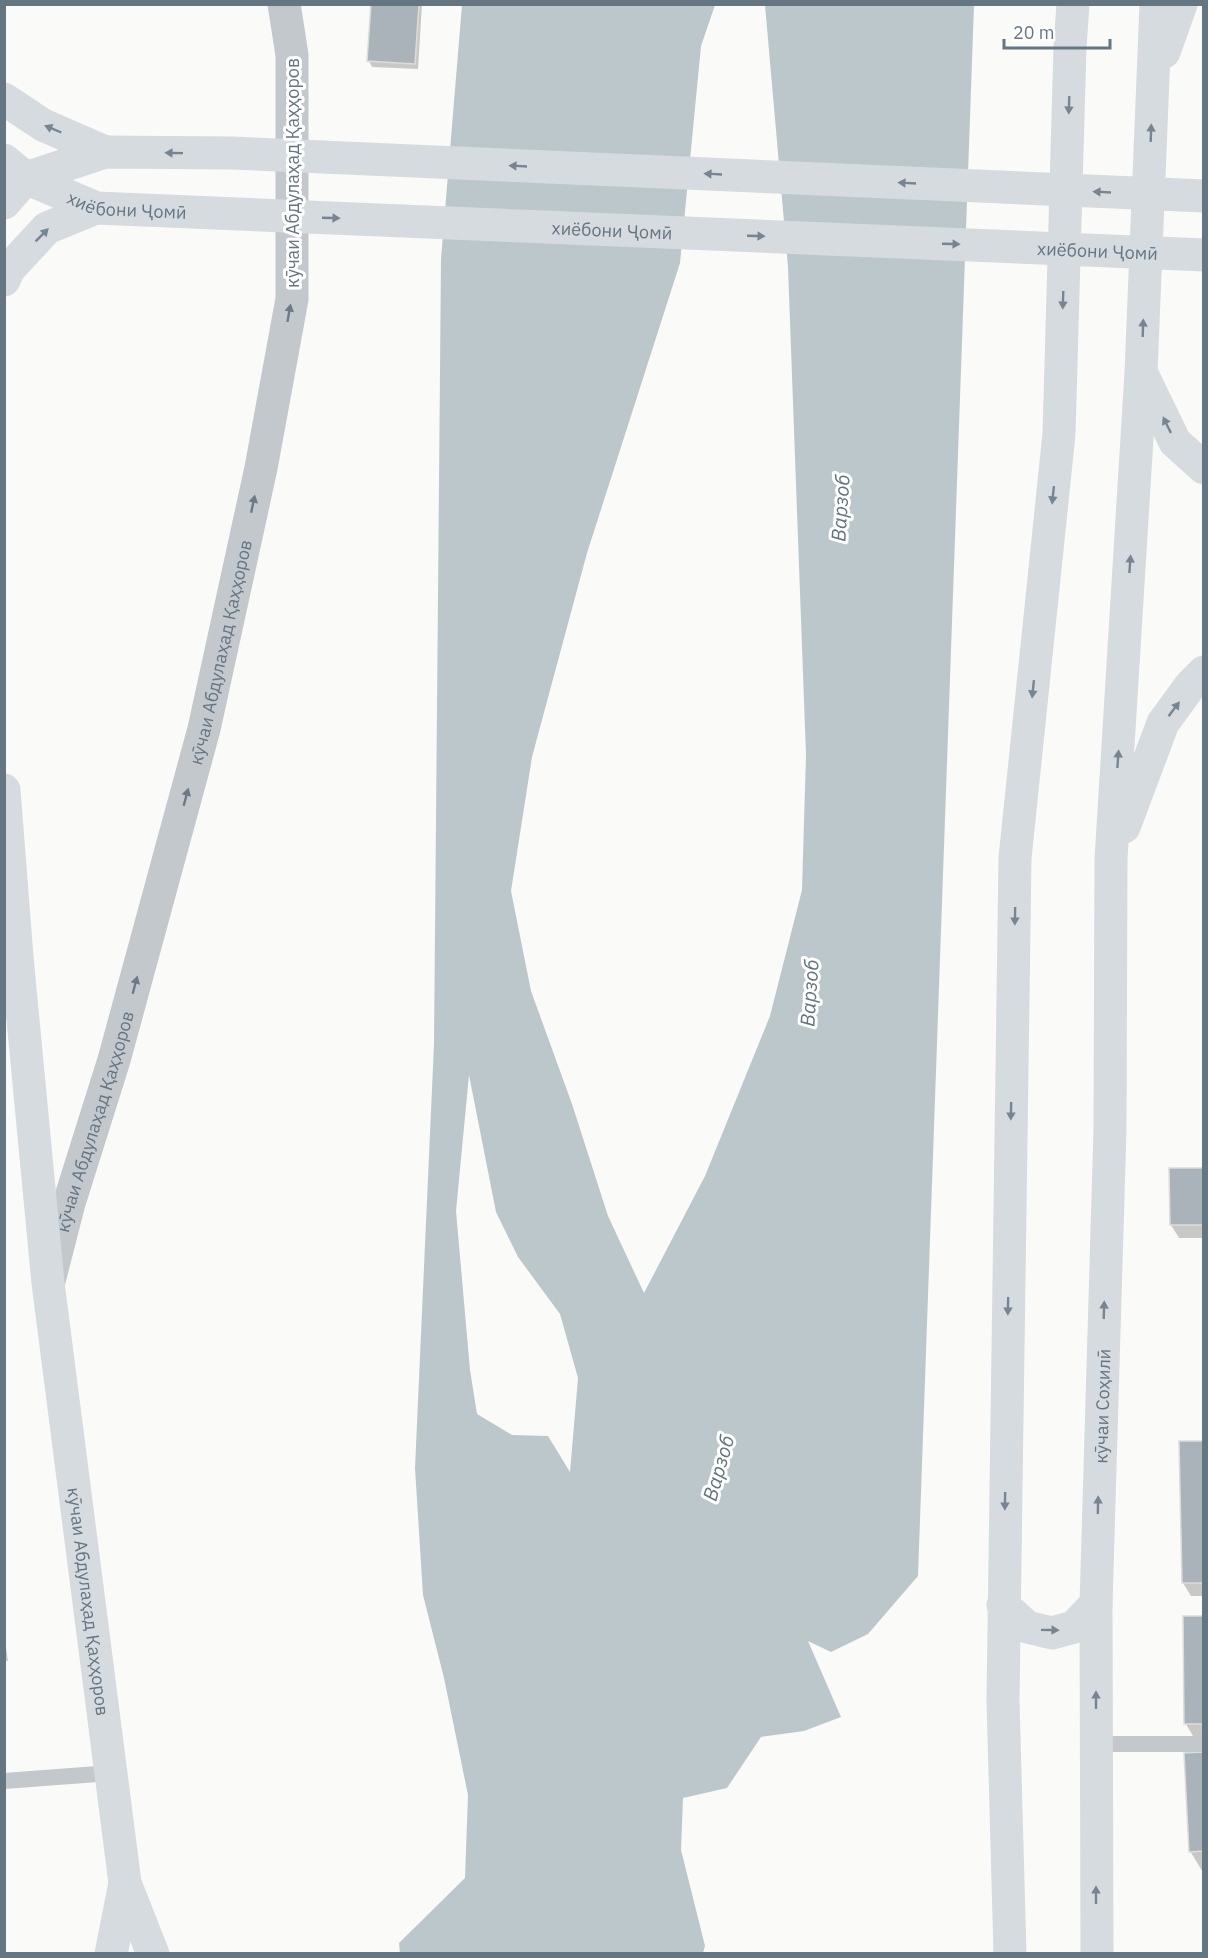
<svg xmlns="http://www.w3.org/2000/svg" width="1208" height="1958" viewBox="0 0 1208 1958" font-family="'IBM Plex Sans',sans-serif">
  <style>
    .water { fill: #bbc7cb; fill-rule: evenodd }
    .shadow { fill: #0003 }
    .building { fill: #aab3b9; stroke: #dcdcda; stroke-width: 1.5 }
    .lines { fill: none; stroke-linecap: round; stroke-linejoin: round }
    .service { stroke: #c3c8cc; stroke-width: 16 }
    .tertiary { stroke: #c3c8cc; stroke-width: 33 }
    .secondary { stroke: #d6dbdf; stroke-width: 33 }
    .oneway { fill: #768591 }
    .oneway2 { fill: #6a7a87 }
    .labels { text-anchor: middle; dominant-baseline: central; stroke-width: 6; stroke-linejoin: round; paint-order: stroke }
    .street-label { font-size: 18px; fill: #657683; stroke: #fff }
    .water-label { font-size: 20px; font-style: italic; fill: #60757c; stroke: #fff }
  </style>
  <rect width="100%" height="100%" fill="#fafaf8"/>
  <!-- water -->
  <path class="water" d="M462,5H715L701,46L680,263L587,553L532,757L511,891L531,991L572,1104L608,1216L644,1293L705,1176L770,1016L802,890L806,755L788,267L765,5H974L918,1576L868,1634L831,1652L808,1641L841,1717L804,1731L761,1737L727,1788L683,1798L681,1850L705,1946L703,1953L400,1954L399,1943L465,1878L468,1795L444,1678L423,1595L415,1468L434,1044L441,259ZM469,1075L496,1212L518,1257L560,1314L578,1378L570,1472L548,1436L512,1435L477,1414L470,1370L456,1211Z"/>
  <!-- shadow -->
  <path class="shadow" d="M372,4H422L418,69L372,67L369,61Z
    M1204,1169V1238H1179L1171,1225Z
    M1204,1442V1596H1191L1183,1583Z
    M1204,1617V1743H1197L1186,1724Z
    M4,1633L8,1661H4Z
    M1204,1754V1874L1190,1851Z"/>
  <!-- building -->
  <path class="building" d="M371,4H419L415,64L367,61Z
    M1169,1168H1204V1225H1170Z
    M1179,1441H1204V1583H1182Z
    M1183,1616H1204V1724H1184Z
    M1204,1752V1851L1189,1852L1184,1753Z"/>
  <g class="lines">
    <!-- service -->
    <path class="service" d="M1096,1744H1204
      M4,1781L111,1773"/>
    <!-- tertiary -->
    <path class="tertiary" id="s1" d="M49,1281L69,1203L114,1060L204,729L261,468L292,299V55L284,4"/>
    <!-- secondary -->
    <g class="secondary">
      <path d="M1164,52L1181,4"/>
      <path d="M4,99L43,125L105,152"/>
      <path id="s2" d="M4,160L26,178L96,208L1204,255"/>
      <path d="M4,203L26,178L105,152L232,153L1204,196"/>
      <path d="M4,280L9,269L47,228L96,208"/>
      <path d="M1143,376L1175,442L1204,468"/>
      <path id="s3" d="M4,790L17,957L48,1283L125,1883L153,1954"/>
      <path d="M1124,827L1163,723L1190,686L1204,672"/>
      <path d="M1003,1605L1027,1627L1052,1633L1074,1627L1096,1604"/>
      <path d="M111,1954L125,1883"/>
      <path d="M1010,1954L1003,1700L1015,858L1059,434L1070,47L1073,4"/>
      <path id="s4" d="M1097,1954L1096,1604L1110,1129L1111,859L1141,373L1156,4"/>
    </g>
  </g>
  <!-- one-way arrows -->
  <defs><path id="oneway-solid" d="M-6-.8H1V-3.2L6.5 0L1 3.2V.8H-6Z" transform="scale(1.5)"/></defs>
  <g class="oneway">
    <use href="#oneway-solid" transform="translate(1069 105) rotate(92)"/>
    <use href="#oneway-solid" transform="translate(53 129) rotate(-157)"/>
    <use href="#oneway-solid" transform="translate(1151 133) rotate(-88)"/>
    <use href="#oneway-solid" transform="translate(174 153) rotate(-179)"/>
    <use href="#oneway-solid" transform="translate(518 166) rotate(-177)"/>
    <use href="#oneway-solid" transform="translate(713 174) rotate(-177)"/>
    <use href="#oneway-solid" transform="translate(907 183) rotate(-177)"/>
    <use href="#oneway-solid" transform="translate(1102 192) rotate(-177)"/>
    <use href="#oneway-solid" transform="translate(331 218) rotate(2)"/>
    <use href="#oneway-solid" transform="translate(42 235) rotate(-45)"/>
    <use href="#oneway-solid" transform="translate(756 236) rotate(2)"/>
    <use href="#oneway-solid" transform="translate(951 244) rotate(2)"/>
    <use href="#oneway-solid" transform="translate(1063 300) rotate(92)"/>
    <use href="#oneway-solid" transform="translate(1143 328) rotate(-88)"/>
    <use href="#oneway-solid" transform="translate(1167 425) rotate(-116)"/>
    <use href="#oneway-solid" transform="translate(1053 495) rotate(96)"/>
    <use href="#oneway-solid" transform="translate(1130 564) rotate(-86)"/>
    <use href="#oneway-solid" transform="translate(1033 689) rotate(96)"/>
    <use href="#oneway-solid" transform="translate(1174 709) rotate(-53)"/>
    <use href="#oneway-solid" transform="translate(1118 759) rotate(-86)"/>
    <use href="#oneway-solid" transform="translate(1015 916) rotate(91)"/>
    <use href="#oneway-solid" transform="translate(1011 1111) rotate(91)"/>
    <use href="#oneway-solid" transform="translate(1008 1306) rotate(91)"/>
    <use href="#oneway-solid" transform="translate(1104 1310) rotate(-88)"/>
    <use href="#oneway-solid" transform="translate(1005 1501) rotate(91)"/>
    <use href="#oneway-solid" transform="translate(1098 1505) rotate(-89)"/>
    <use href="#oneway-solid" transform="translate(1050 1630) rotate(1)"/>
    <use href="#oneway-solid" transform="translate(1096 1700) rotate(-90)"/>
    <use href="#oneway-solid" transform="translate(1096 1895) rotate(-90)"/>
  </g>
  <g class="oneway2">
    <use href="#oneway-solid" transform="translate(289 313) rotate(-80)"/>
    <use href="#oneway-solid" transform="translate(253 504) rotate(-78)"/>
    <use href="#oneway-solid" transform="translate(186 797) rotate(-75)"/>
    <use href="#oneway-solid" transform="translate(135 985) rotate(-75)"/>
  </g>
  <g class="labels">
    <!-- street labels -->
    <g class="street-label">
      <text transform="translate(292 173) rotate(-90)">кӯчаи Абдулаҳад Қаҳҳоров</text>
      <text stroke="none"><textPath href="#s2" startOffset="135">хиёбони Ҷомӣ</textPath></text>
      <text stroke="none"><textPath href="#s2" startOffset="621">хиёбони Ҷомӣ</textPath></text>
      <text stroke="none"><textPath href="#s2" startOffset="1107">хиёбони Ҷомӣ</textPath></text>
      <text stroke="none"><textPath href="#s1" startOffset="652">кӯчаи Абдулаҳад Қаҳҳоров</textPath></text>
      <text stroke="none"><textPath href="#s1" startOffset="166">кӯчаи Абдулаҳад Қаҳҳоров</textPath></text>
      <text stroke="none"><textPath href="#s4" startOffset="548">кӯчаи Соҳилӣ</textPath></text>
      <text stroke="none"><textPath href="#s3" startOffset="816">кӯчаи Абдулаҳад Қаҳҳоров</textPath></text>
    </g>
    <!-- water labels -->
    <g class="water-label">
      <text transform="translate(840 508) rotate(-86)">Варзоб</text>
      <text transform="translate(809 993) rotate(-86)">Варзоб</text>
      <text transform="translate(718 1468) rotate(-74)">Варзоб</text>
    </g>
  </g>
  <!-- border -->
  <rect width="1208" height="1958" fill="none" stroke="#657683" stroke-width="12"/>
  <!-- scale -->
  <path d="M1004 39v9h106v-9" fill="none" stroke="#657683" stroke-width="3"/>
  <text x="1013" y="39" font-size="18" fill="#657683" stroke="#ffffff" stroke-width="4.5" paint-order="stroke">20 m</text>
</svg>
